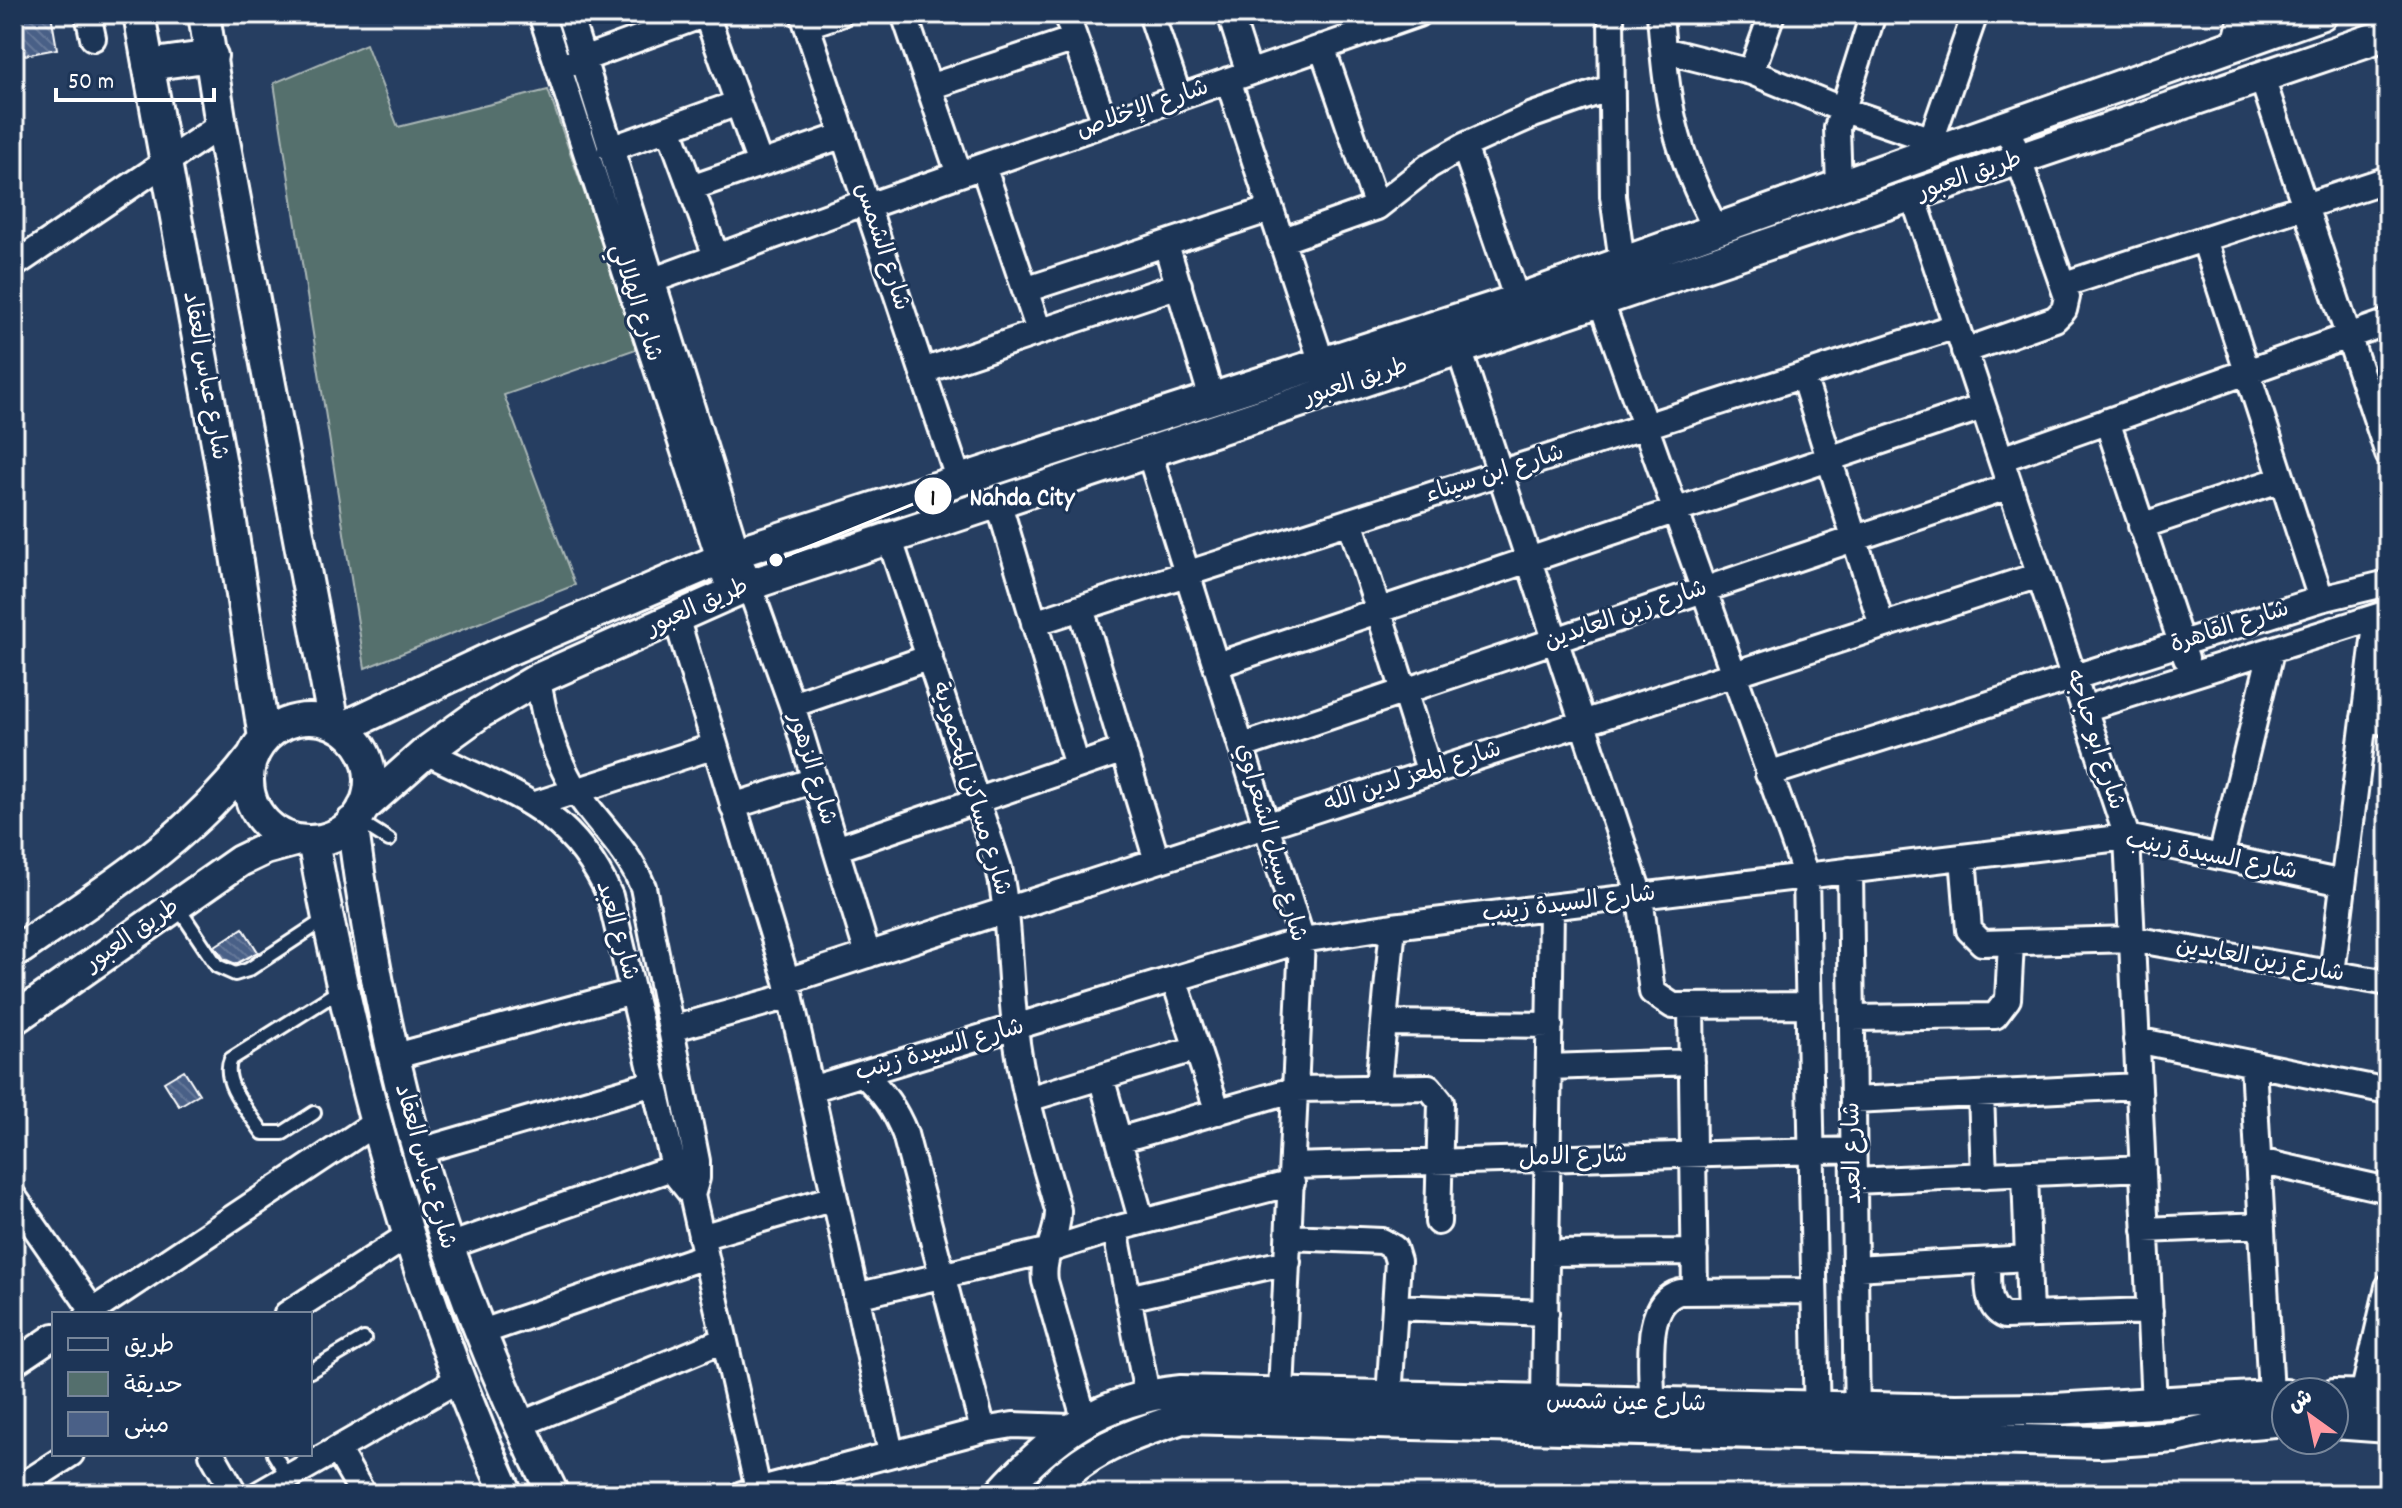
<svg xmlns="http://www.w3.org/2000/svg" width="2402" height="1508" viewBox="0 0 2402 1508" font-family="Dekko,'Playpen Sans Arabic',sans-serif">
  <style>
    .green { fill: #546f6d; stroke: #aab7b6; stroke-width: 2 }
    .building { fill: url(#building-back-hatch); stroke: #fff; stroke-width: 2 }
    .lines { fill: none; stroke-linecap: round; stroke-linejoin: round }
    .service-casing { stroke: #fff; stroke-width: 18 }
    .minor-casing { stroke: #fff; stroke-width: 30 }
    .tertiary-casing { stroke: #fff; stroke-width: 36 }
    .service { stroke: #1d3557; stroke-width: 12 }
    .minor { stroke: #1d3557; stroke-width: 24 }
    .tertiary { stroke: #1d3557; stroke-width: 30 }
    .labels { text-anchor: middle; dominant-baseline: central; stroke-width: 6; stroke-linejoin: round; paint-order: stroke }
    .street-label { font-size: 24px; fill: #fff; stroke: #1d3557 }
    .leader { fill: none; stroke: #fff; stroke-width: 3 }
    .callout-dot { fill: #fff; stroke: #1d3557; stroke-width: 3 }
    .mark-label { font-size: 24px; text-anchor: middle; font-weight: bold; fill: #111 }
    .callout-label { font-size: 26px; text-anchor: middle; font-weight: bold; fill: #fff; stroke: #1d3557; stroke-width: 6; stroke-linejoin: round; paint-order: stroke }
  </style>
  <defs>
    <pattern id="building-back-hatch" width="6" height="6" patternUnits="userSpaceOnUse" patternTransform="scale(2)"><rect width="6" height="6" fill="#4a6087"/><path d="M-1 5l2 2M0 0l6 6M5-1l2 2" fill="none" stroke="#657899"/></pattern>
  </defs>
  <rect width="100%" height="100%" fill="#263e61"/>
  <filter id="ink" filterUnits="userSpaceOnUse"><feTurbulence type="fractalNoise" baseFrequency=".0125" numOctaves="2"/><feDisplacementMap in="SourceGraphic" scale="16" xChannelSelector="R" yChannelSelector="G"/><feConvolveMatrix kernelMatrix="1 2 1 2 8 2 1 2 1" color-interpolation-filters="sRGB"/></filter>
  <g filter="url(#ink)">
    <!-- green -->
    <path class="green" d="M366,44L398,127L548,90L639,348L504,395L575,585L365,668L274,83Z"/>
    <!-- building -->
    <path class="building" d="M14,14H51L57,49L14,57Z
      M243,928L258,952L236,964L224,959L215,946Z
      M184,1070L199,1094L179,1106L164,1082Z"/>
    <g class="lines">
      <!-- service casing -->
      <g class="service-casing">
        <path id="service" d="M356,819L389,840
          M177,906L217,966L235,974L248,970L327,918
          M314,1113L283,1133H263C251,1114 220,1083 231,1059L342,989
          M310,1371L364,1339
          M274,1454L288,1477"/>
      </g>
      <!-- minor casing -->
      <g class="minor-casing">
        <path id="minor" d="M88,14L93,38
          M541,14L730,592
          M569,14L737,552L792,705L868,955
          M706,14L760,164
          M803,14L959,481
          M904,14L959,174
          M1066,14L1105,123
          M1151,14L1179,97
          M1230,14L1249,73
          M1611,14L1613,196L1622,262
          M1660,14C1667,105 1673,148 1717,231
          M807,25L840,14
          M2235,44L2243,14
          M1322,47L1377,207
          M1663,50L1751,72L1841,109L1932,140
          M569,64L706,14
          M1751,72L1772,14
          M2262,78L2388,454
          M1228,80L1322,363
          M929,87L1075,39
          M669,128L716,256
          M1464,146L1517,300
          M610,149L738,103
          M1926,155L1975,14
          M983,166L1039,331
          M1839,186L1837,128L1873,14
          M691,188L844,135
          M1913,196L2127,837L2154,1404
          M868,206L1418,14
          M2204,239L2321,599
          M1281,241L1377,207L1429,166L1464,146L1533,115L1610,88
          M1166,244L1212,399
          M14,265L221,125
          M651,281L866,202
          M2065,284L2388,179
          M1025,290L1271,209
          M1601,302L1806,876L1817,1424
          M1459,349L1640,896L1652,992L1673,1006L1809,1005
          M1964,351L2055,319L2064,310L2067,297L2007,126
          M923,371L1179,285
          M1803,376L1882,626
          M2107,421L2186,658
          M1149,452L1302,940L1281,1392
          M2001,459L2388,322
          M998,501L1077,766
          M1350,521L1430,773
          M2141,526L2282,479
          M889,537L999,868C1010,920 1009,974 1015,1026C1021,1089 1041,1150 1058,1210C1059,1237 1041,1254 1045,1281L1084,1418
          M1081,608L1157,861
          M676,617L787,981L891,1453
          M1034,623L1956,326
          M1217,665L1983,407
          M538,679C544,719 554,757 576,791C599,826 626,846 643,887L697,1161V1178L692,1195L758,1489
          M792,705L930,657
          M2084,709L2388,613
          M2364,718L2388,723
          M1243,746L2010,486
          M426,752C508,793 570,806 610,896L676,1175L692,1195
          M1768,774L2321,599L2388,583
          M533,805L715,746
          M733,806L815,780
          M836,849L1124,750
          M1963,857L1969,930L1982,943L2132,939L2388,983
          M2221,857L2271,652
          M1850,870L1857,1425
          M2332,973L2377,617
          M1174,979L1218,1112
          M787,981L2039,575
          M1691,1006L1695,1292
          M1852,1018L1995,1016L2008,999L2011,944
          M1384,1023L1550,1025
          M671,1029L790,996
          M2136,1040L2388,1091
          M392,1057L633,992
          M2253,1064L2271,1395
          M1549,1067L1692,1062
          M863,1074C883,1092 895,1109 905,1134L983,1430
          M1101,1077L1142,1222
          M1378,1087L1393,926
          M811,1089L1302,940L1393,926L2127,837L2343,883
          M1981,1094L1984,1176
          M1028,1099L1197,1048
          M1853,1100L2138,1086
          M1119,1140L1296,1089L1429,1087L1441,1102L1438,1222
          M416,1152L654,1083
          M2259,1161L2388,1190
          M1292,1166L1854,1150
          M2025,1174L2030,1315
          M1854,1181L2143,1168
          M14,1197L93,1311
          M1115,1229L1147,1394
          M2145,1230L2262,1225
          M701,1237L834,1198
          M1289,1237L1382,1241L1394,1248L1398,1261L1389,1397
          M446,1247L686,1163
          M1547,1253L1695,1252
          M1988,1261C1989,1280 1984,1307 2005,1316L2150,1311
          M1855,1268L2028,1258
          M856,1296L1046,1251L1115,1229L1292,1183
          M1128,1298L1288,1262
          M1395,1307L1546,1313
          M88,1314L375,1123
          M287,1314L409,1235
          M479,1333L705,1256
          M14,1363L54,1336
          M2363,1395L2388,1287
          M1544,1402L1551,907
          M1652,1404C1653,1371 1641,1302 1680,1292L1814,1291
          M519,1425L724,1340
          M337,1449L363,1494
          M212,1454L235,1494
          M14,1491L71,1454
          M259,1494L459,1379
          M742,1494L983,1430L1013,1425L1070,1427"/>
      </g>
      <!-- tertiary casing -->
      <g class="tertiary-casing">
        <path id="tertiary" d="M139,14L228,503L264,738
          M204,14L221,125L334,724
          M148,65L212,56
          M248 780a61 61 0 1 1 122 0a61 61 0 1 1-122 0Z
          M342,728L499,654L737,552L1517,300L2322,14
          M363,808L426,752L480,713L538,679L749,585L1459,349L2388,34
          M352,822C384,1070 442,1270 553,1494
          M313,841C354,1065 413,1286 507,1494
          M14,953C102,892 185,844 251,758
          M14,1019L240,861L265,849L298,840
          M2334,1395L2388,1396
          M2334,1423L2388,1427
          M1000,1494C1051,1437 1103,1398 1181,1391L1956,1410L2055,1409L2286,1395
          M1047,1494C1081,1452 1132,1434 1182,1418L2100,1442L2175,1437L2229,1425L2286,1420"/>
      </g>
      <!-- service -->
      <use href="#service" class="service"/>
      <!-- minor -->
      <use href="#minor" class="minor"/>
      <!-- tertiary -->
      <use href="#tertiary" class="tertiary"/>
    </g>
  </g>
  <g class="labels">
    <!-- street labels -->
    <g class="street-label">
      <text transform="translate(1143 110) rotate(-19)">شارع الإخلاص</text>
      <text transform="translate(1970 177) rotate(-19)">طريق العبور</text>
      <text transform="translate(881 247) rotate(72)">شارع الشمس</text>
      <text transform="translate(635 303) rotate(72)">شارع الهلالي</text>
      <text transform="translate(204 376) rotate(80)">شارع عباس العقاد</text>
      <text transform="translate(1356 383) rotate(-18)">طريق العبور</text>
      <text transform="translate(1495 475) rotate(-18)">شارع ابن سيناء</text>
      <text transform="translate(698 608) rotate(-24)">طريق العبور</text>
      <text transform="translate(1626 616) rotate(-19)">شارع زين العابدين</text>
      <text transform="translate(2230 628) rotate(-18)">شارع القاهرة</text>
      <text transform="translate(2094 740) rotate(72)">شارع ابو حباجه</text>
      <text transform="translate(811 769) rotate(73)">شارع الزهور</text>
      <text transform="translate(1413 778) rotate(-18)">شارع المعز لدين الله</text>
      <text transform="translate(970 789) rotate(73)">شارع مساكن المحمودية</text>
      <text transform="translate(1270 843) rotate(74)">شارع سبيل الشعراوي</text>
      <text transform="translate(2211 857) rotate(11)">شارع السيدة زينب</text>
      <text transform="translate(1569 905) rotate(-7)">شارع السيدة زينب</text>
      <text transform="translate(616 931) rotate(74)">شارع العبد</text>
      <text transform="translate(133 936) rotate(-35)">طريق العبور</text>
      <text transform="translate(2260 961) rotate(10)">شارع زين العابدين</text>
      <text transform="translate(940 1051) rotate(-16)">شارع السيدة زينب</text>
      <text transform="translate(1854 1153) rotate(-91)">شارع العبد</text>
      <text transform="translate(1573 1158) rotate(-2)">شارع الامل</text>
      <text transform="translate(424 1167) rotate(74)">شارع عباس العقاد</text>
      <text transform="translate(1626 1404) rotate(1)">شارع عين شمس</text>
    </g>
  </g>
  <!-- callouts -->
  <path class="leader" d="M776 560L933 496"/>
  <g class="callout-dot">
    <circle cx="776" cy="560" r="8"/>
    <circle cx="933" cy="496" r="20"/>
  </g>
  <g class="mark-label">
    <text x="933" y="505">1</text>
  </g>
  <g class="callout-label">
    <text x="1022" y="505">Nahda City</text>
  </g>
  <!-- margin -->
  <rect width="2402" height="1508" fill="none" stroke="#1d3557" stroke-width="48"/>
  <rect x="24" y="24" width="2354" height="1460" fill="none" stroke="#fff" stroke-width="3" filter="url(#ink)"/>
  <!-- legend -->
  <rect x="52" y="1312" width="260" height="144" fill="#1d3557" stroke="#77869a" stroke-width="2"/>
  <rect x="68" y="1338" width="40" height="12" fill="#1d3557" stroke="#77869a" stroke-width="2"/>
  <text x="124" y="1352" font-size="24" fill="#ffffff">طريق</text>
  <rect x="68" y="1372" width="40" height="24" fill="#546f6d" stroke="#77869a" stroke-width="2"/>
  <text x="124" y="1392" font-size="24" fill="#ffffff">حديقة</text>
  <rect x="68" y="1412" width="40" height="24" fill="#4a6087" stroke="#77869a" stroke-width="2"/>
  <text x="124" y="1432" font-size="24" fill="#ffffff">مبنى</text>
  <!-- north arrow -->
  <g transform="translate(2310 1416) rotate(327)"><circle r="38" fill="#1d3557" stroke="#77869a" stroke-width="2"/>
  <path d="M0-6L14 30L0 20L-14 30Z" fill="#ff9aa2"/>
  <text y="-12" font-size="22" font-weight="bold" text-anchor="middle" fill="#ffffff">ش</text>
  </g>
  <!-- scale -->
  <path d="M56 88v12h158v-12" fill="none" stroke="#ffffff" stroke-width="4"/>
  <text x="68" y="88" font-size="24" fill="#ffffff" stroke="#1d3557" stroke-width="6" paint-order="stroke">50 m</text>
</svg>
